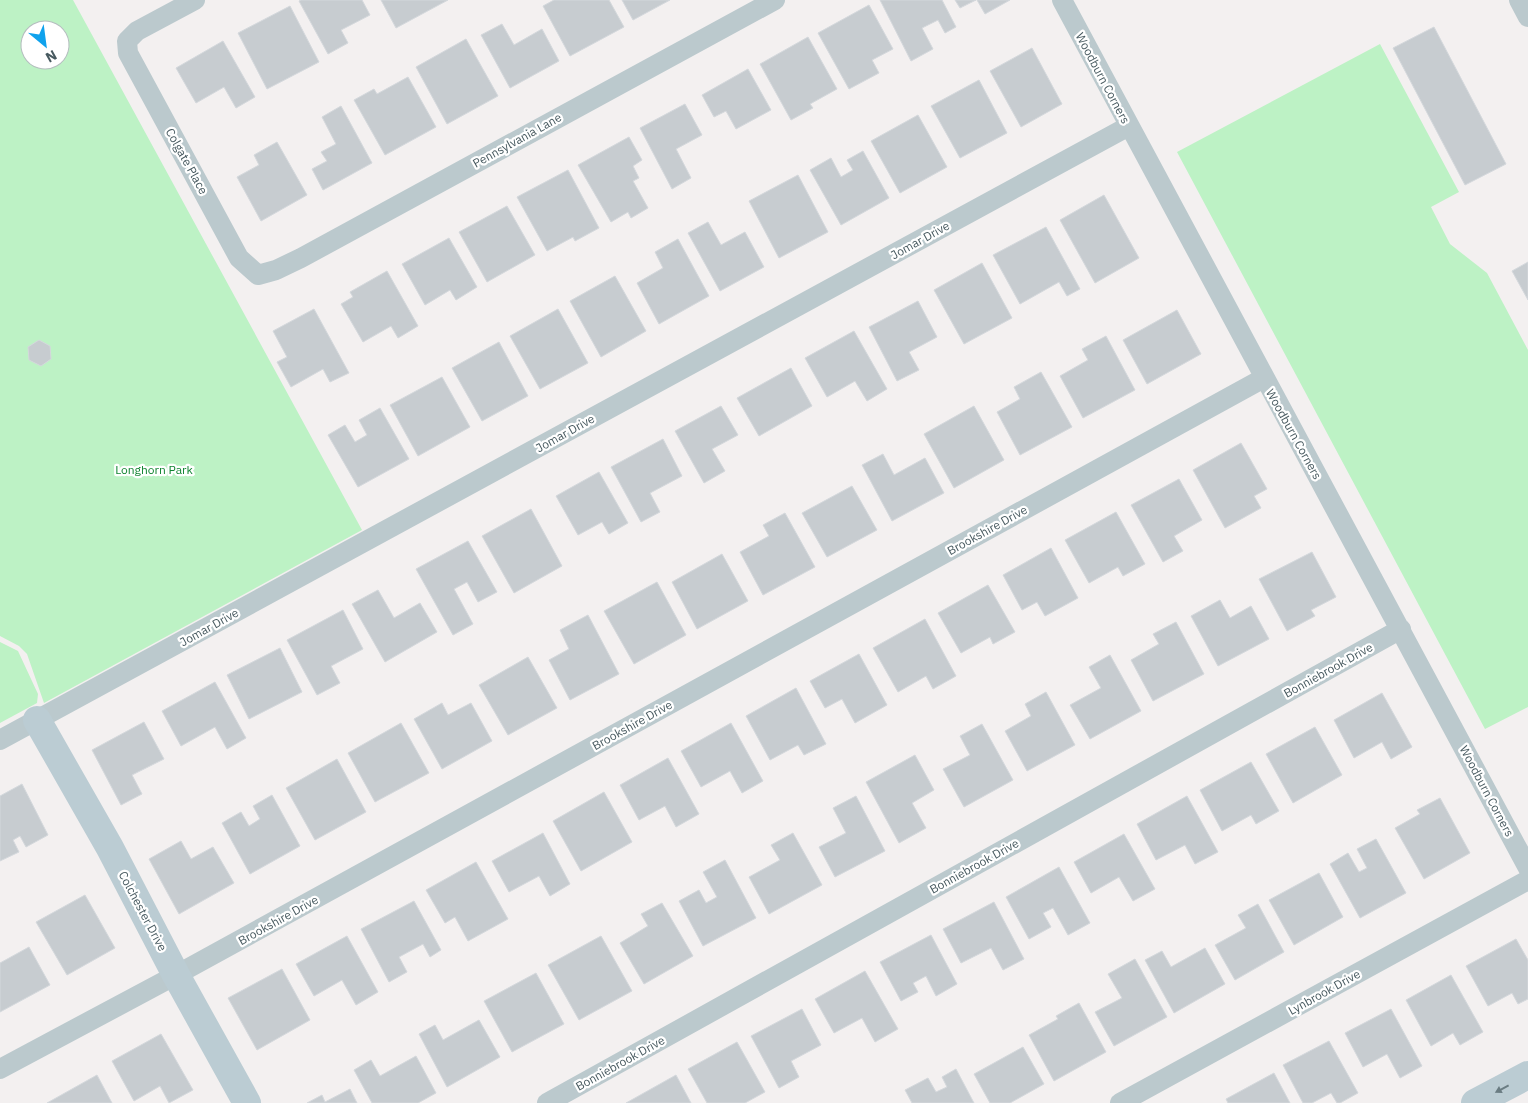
<svg xmlns="http://www.w3.org/2000/svg" width="1528" height="1103" viewBox="0 0 1528 1103" font-family="'IBM Plex Sans',sans-serif">
  <style>
    .green { fill: #bdf2c5; fill-rule: evenodd }
    .building { fill: #c7ccd0; stroke: #d4d8dc }
    .lines { fill: none; stroke-linecap: round; stroke-linejoin: round }
    .street { stroke: #bbc9cd; stroke-width: 20 }
    .secondary { stroke: #bbccd3; stroke-width: 28 }
    .oneway { fill: #6a7c82 }
    .labels { text-anchor: middle; dominant-baseline: central; stroke-width: 4.5; stroke-linejoin: round; paint-order: stroke }
    .street-label { font-size: 12px; fill: #47595f; stroke: #fff }
    .park-label { font-size: 12px; fill: #128532; stroke: #fff }
  </style>
  <rect width="100%" height="100%" fill="#f3f0f0"/>
  <!-- green -->
  <path class="green" d="M0,0H73L362,530L44,703L27,654L19,646L0,636ZM30,30H60V60H30Z
    M1380,44L1459,192L1431,207L1450,244L1487,273L1528,350V707L1485,729L1177,152Z
    M0,642L18,651L38,694L37,703L0,723Z"/>
  <!-- building -->
  <path class="building" d="M301,0H362L370,15L341,30L348,43L328,54L299,1Z
    M381,0H448L396,28Z
    M554,0H609L624,27L570,56L543,6Z
    M622,0H670L633,20Z
    M880,0H942L956,27L945,33L938,20L922,28L933,49L911,61Z
    M955,0H976L960,8Z
    M977,0H1010L985,14Z
    M869,5L893,49L872,60L879,73L849,89L818,33Z
    M290,6L319,62L267,89L238,33Z
    M502,24L514,45L542,29L559,61L510,88L481,35Z
    M1434,27L1506,164L1465,185L1393,48Z
    M808,37L837,89L810,104L813,108L791,120L760,64Z
    M466,39L498,96L447,124L416,67Z
    M223,41L255,97L236,108L224,87L196,103L176,68Z
    M1032,48L1062,104L1021,127L990,71Z
    M748,69L771,110L736,129L726,111L714,117L702,95Z
    M408,77L436,127L385,155L354,100L374,89L377,94Z
    M979,80L1007,133L960,158L931,106Z
    M685,104L702,135L676,149L691,178L672,189L640,128Z
    M341,106L372,163L323,190L312,169L327,161L321,152L336,144L322,117Z
    M918,115L947,167L900,193L871,141Z
    M629,137L642,160L633,166L639,178L633,181L648,208L631,218L628,212L611,222L578,165Z
    M277,142L307,195L261,221L237,177L259,165L254,155Z
    M863,151L889,198L841,225L810,170L831,158L841,177L853,170L847,160Z
    M568,170L599,228L575,241L573,237L547,251L517,197Z
    M798,175L828,232L779,258L749,201Z
    M1104,195L1139,258L1095,283L1060,220Z
    M507,206L535,255L487,282L459,232Z
    M708,222L721,245L745,232L764,267L720,291L688,233Z
    M1046,227L1080,289L1067,296L1059,282L1020,304L993,255Z
    M449,238L477,287L456,300L450,290L425,305L402,264Z
    M678,239L709,296L659,324L637,283L663,268L655,252Z
    M1528,262V300L1512,271Z
    M982,263L1012,318L964,344L934,290Z
    M387,271L418,326L398,338L391,326L363,342L341,304L353,297L350,292Z
    M615,276L646,331L601,357L570,301Z
    M918,301L937,337L909,352L919,370L897,381L869,327Z
    M314,309L349,373L330,382L323,369L291,387L277,362L287,357L273,331Z
    M558,309L588,363L540,389L510,336Z
    M1177,310L1201,354L1147,384L1123,340Z
    M854,331L887,389L867,401L855,381L827,397L805,358Z
    M1106,336L1135,390L1083,418L1060,376L1088,360L1082,349Z
    M39,340L50,346L51,359L41,366L29,360L28,347Z
    M499,342L528,396L482,421L452,368Z
    M791,368L812,406L759,436L737,398Z
    M1041,372L1072,427L1020,455L997,412L1020,399L1014,387Z
    M442,377L470,427L418,456L390,405Z
    M721,406L738,435L712,449L725,471L704,483L675,431Z
    M974,406L1004,460L954,488L924,434Z
    M380,408L409,459L358,487L328,435L345,425L355,442L367,435L359,420Z
    M663,439L682,476L650,493L660,512L641,522L611,467Z
    M1241,443L1267,489L1254,496L1261,508L1225,528L1193,470Z
    M883,454L894,475L925,458L944,493L892,521L862,465Z
    M599,472L628,523L609,534L602,522L578,535L556,496Z
    M1179,479L1202,520L1174,536L1183,551L1163,562L1131,505Z
    M852,486L877,530L827,557L802,513Z
    M531,509L562,566L514,593L482,536Z
    M1116,512L1145,564L1123,576L1118,567L1089,583L1065,540Z
    M785,513L815,567L763,595L740,552L769,536L763,525Z
    M468,541L497,592L478,602L467,582L454,589L473,624L453,635L416,569Z
    M1051,548L1078,598L1045,616L1037,602L1022,610L1003,575Z
    M1312,552L1336,597L1311,610L1315,616L1287,631L1259,579Z
    M722,554L748,601L697,629L672,582Z
    M657,582L686,635L634,664L604,611Z
    M988,585L1015,632L993,644L990,637L961,653L938,613Z
    M378,590L394,618L420,603L437,632L385,662L352,604Z
    M1220,600L1230,618L1251,606L1269,639L1218,666L1191,616Z
    M343,610L363,649L331,666L340,683L317,695L287,640Z
    M588,615L619,674L570,700L549,660L569,649L560,630Z
    M925,619L956,676L933,689L926,676L898,692L873,648Z
    M1176,622L1204,674L1153,701L1131,660L1159,644L1153,634Z
    M280,648L302,692L249,719L227,675Z
    M859,654L887,705L855,723L842,699L825,708L810,681Z
    M1110,655L1141,711L1090,739L1070,705L1101,688L1089,667Z
    M528,657L557,708L508,735L479,685Z
    M215,682L246,738L227,749L215,727L181,746L162,711Z
    M796,688L826,744L804,755L798,745L770,760L746,716Z
    M1046,692L1075,745L1027,771L1005,731L1031,716L1025,704Z
    M1382,693L1412,747L1391,759L1382,742L1354,758L1334,720Z
    M442,703L448,715L471,703L492,741L442,769L414,719Z
    M144,722L164,759L132,775L142,794L121,805L92,750Z
    M401,723L429,773L375,802L348,753Z
    M731,723L763,781L742,793L730,771L701,787L681,751Z
    M982,724L1013,780L964,807L943,769L970,755L960,736Z
    M1315,727L1342,775L1293,803L1266,754Z
    M915,755L934,790L912,803L926,828L899,843L866,782Z
    M668,758L699,814L676,827L665,806L639,820L620,785Z
    M337,759L366,812L315,840L286,788Z
    M1251,762L1279,811L1256,824L1251,815L1222,831L1200,790Z
    M22,784L48,835L26,847L20,836L13,840L19,852L0,861V796Z
    M604,792L632,842L581,871L553,821Z
    M272,795L300,846L250,874L222,823L241,812L249,826L260,819L253,806Z
    M856,796L885,851L835,877L819,847L846,833L833,808Z
    M1187,796L1218,852L1195,864L1185,845L1156,860L1137,824Z
    M1440,798L1470,853L1424,879L1395,828L1420,814L1417,810Z
    M543,833L570,884L550,896L539,876L509,892L492,861Z
    M793,833L822,885L769,914L749,877L780,860L771,845Z
    M1124,834L1155,889L1133,901L1119,877L1091,893L1074,862Z
    M1376,839L1406,893L1360,918L1330,864L1348,853L1359,872L1367,868L1357,849Z
    M181,841L191,859L213,847L234,883L179,914L149,859Z
    M725,860L756,918L703,946L679,901L699,890L706,903L717,897L703,872Z
    M476,862L508,919L468,941L455,917L445,923L426,890Z
    M1059,867L1090,923L1068,935L1053,908L1043,913L1051,927L1029,939L1006,897Z
    M1319,873L1343,917L1294,945L1269,900Z
    M85,895L115,948L67,975L36,922Z
    M414,901L441,950L430,957L423,944L399,957L407,972L389,982L361,929Z
    M994,902L1024,959L1003,970L991,948L961,963L943,929Z
    M662,903L693,956L644,984L620,943L648,926L641,914Z
    M1258,904L1284,952L1235,980L1215,945L1246,928L1238,915Z
    M931,935L957,984L936,996L926,976L913,983L918,992L901,1001L880,962Z
    M347,936L378,992L356,1005L342,980L314,996L296,964Z
    M601,936L632,991L579,1020L548,965Z
    M1516,939L1528,960V999L1518,1004L1512,993L1488,1006L1466,966Z
    M29,947L50,985L0,1012V963Z
    M1205,948L1225,984L1174,1013L1145,960L1162,951L1171,967Z
    M1135,959L1167,1017L1114,1046L1095,1012L1122,998L1108,974Z
    M282,969L310,1020L257,1050L228,998Z
    M865,971L898,1029L875,1042L862,1018L834,1033L815,999Z
    M536,973L564,1024L512,1052L484,1001Z
    M1451,975L1483,1032L1460,1045L1453,1033L1431,1046L1406,1000Z
    M1079,1003L1106,1052L1054,1081L1029,1035L1058,1019L1056,1016Z
    M802,1009L821,1045L791,1061L799,1077L779,1088L751,1036Z
    M1391,1009L1422,1066L1400,1078L1387,1054L1363,1067L1345,1033Z
    M479,1020L500,1057L447,1087L419,1034L435,1025L443,1040Z
    M161,1034L193,1090L169,1103L160,1086L134,1101L112,1061Z
    M1329,1041L1358,1093L1340,1103H1337L1331,1093L1312,1103H1303L1283,1065Z
    M737,1042L765,1092L745,1103H707L688,1069Z
    M1023,1047L1044,1084L1010,1103H990L974,1074Z
    M416,1056L436,1093L418,1103H372L354,1070L371,1060L380,1076Z
    M956,1069L974,1103H912L905,1090L928,1078L936,1092L947,1087L942,1077Z
    M1274,1073L1290,1103H1228L1226,1099Z
    M97,1075L112,1103H47Z
    M676,1075L691,1103H626Z
    M350,1089L357,1103H307L322,1095L325,1102Z"/>
  <g class="lines">
    <!-- street -->
    <path class="street" d="M195,0L137,31L127,41L128,53L239,258L258,275L276,270L301,258L775,0
      M1062,0L1528,868
      M1519,0L1528,17
      M0,740L1129,126
      M0,1069L176,975L1264,378
      M547,1103L1401,629
      M1120,1103L1528,880"/>
    <!-- secondary -->
    <path class="secondary" d="M37,720L110,848L176,975L247,1103
      M1475,1103L1528,1075"/>
  </g>
  <!-- one-way arrows -->
  <defs><path id="oneway-solid" d="M-6-.8H1V-3.2L6.5 0L1 3.2V.8H-6Z" transform="scale(1.25)"/></defs>
  <use class="oneway" href="#oneway-solid" transform="translate(1502 1089) rotate(152)"/>
  <g class="labels">
    <!-- street labels -->
    <g class="street-label">
      <text transform="translate(1103 78) rotate(62)">Woodburn Corners</text>
      <text transform="translate(517 140) rotate(-29)">Pennsylvania Lane</text>
      <text transform="translate(187 161) rotate(61)">Colgate Place</text>
      <text transform="translate(920 240) rotate(-29)">Jomar Drive</text>
      <text transform="translate(565 433) rotate(-29)">Jomar Drive</text>
      <text transform="translate(1294 434) rotate(61)">Woodburn Corners</text>
      <text transform="translate(987 530) rotate(-29)">Brookshire Drive</text>
      <text transform="translate(209 627) rotate(-29)">Jomar Drive</text>
      <text transform="translate(1328 670) rotate(-29)">Bonniebrook Drive</text>
      <text transform="translate(632 725) rotate(-29)">Brookshire Drive</text>
      <text transform="translate(1487 791) rotate(62)">Woodburn Corners</text>
      <text transform="translate(974 866) rotate(-29)">Bonniebrook Drive</text>
      <text transform="translate(143 911) rotate(62)">Colchester Drive</text>
      <text transform="translate(278 920) rotate(-29)">Brookshire Drive</text>
      <text transform="translate(1324 992) rotate(-29)">Lynbrook Drive</text>
      <text transform="translate(620 1063) rotate(-29)">Bonniebrook Drive</text>
    </g>
    <!-- park labels -->
    <g class="park-label">
      <text x="154" y="469">Longhorn Park</text>
    </g>
  </g>
  <!-- north arrow -->
  <g transform="translate(45 45) rotate(151)"><circle r="24" fill="#ffffff" stroke="#b5bdbf"/>
  <path d="M0-4L9 19L0 12L-9 19Z" fill="#0fa2ed"/>
  <text y="-8" font-size="14" font-weight="bold" text-anchor="middle" fill="#47595f">N</text>
  </g>
</svg>
